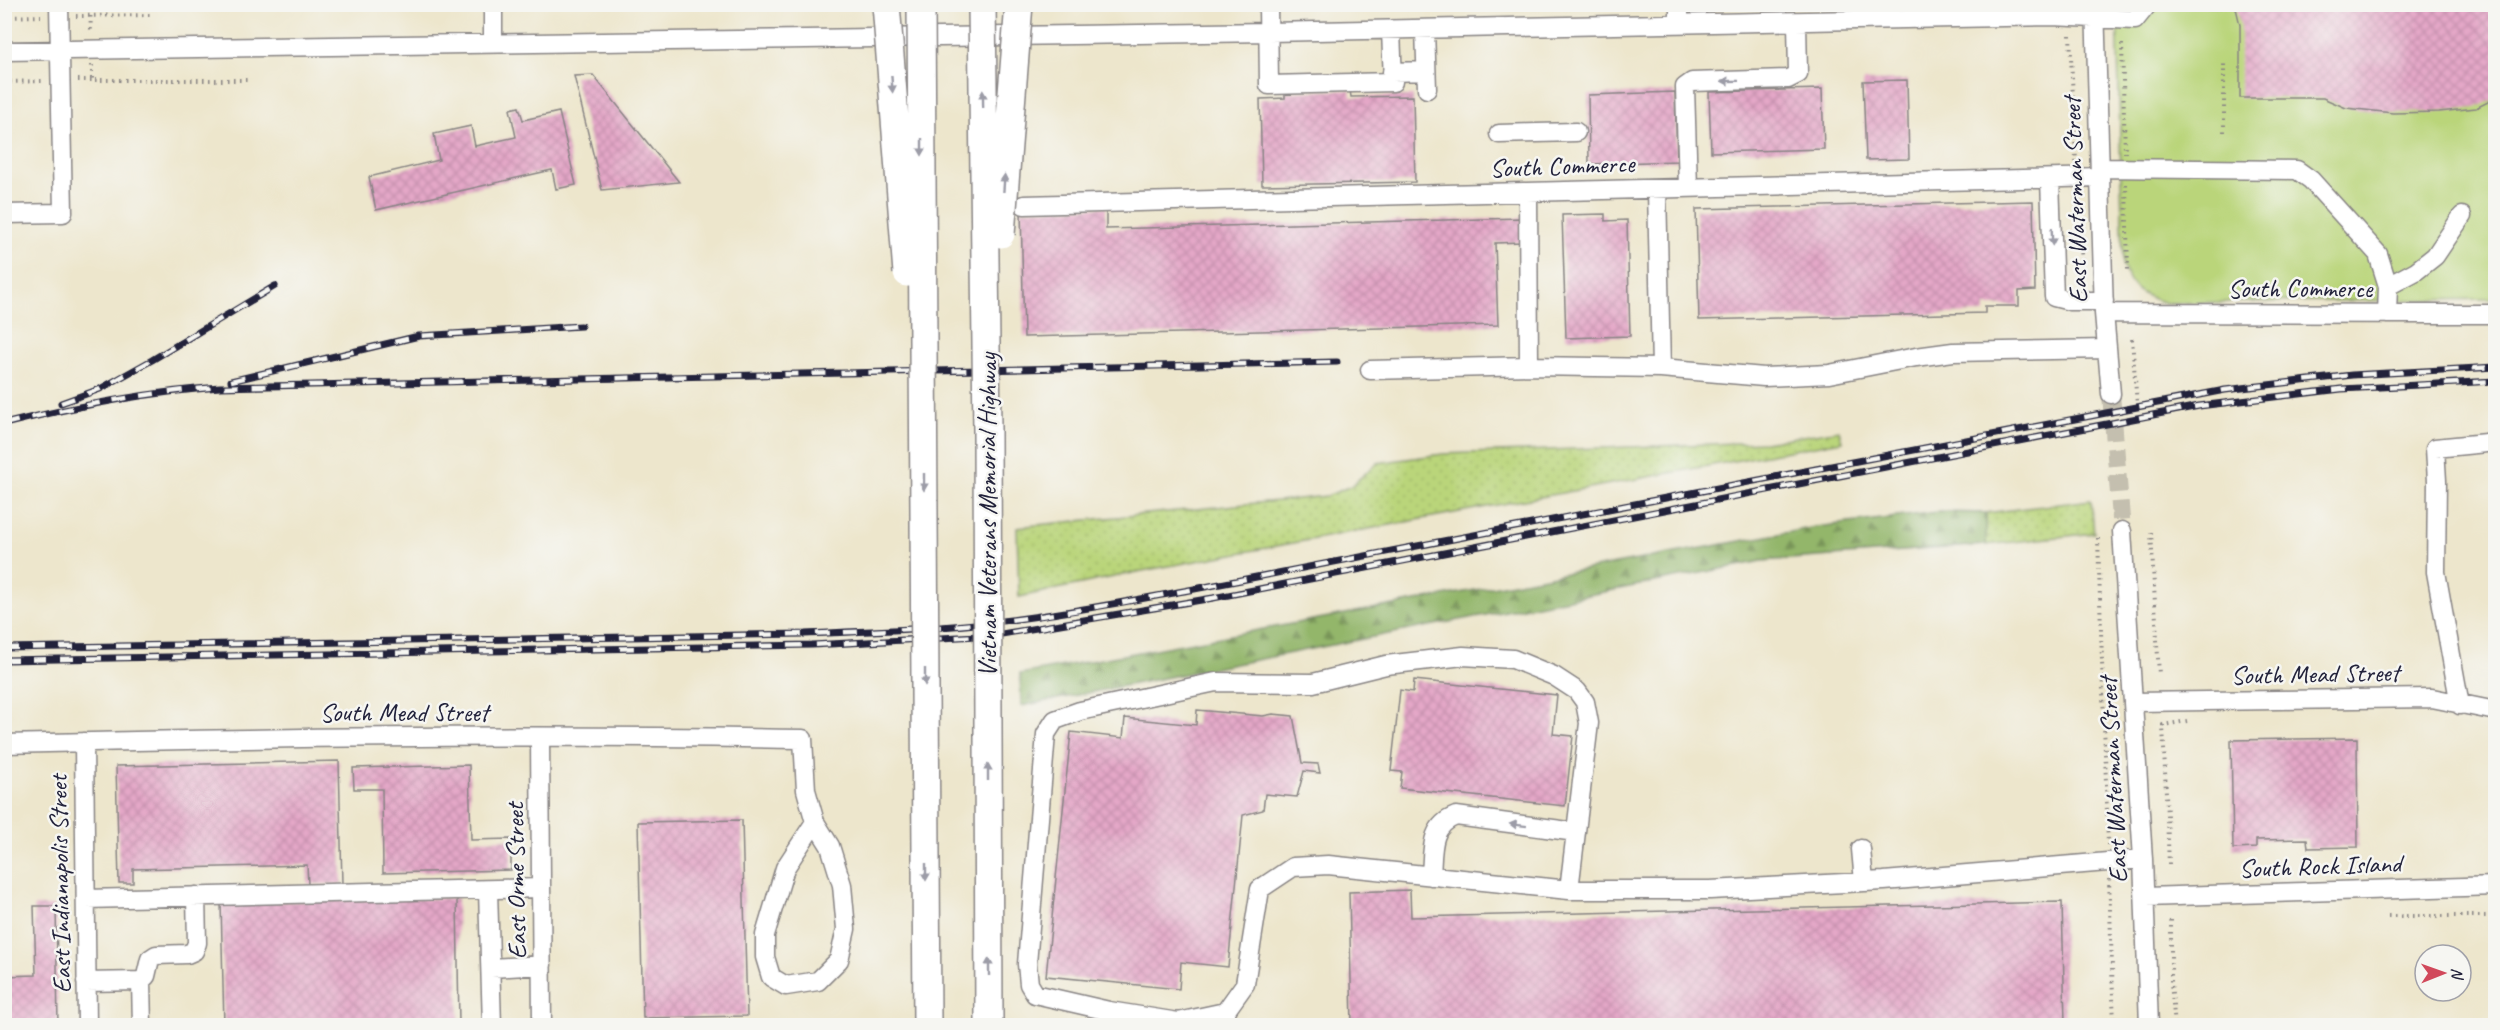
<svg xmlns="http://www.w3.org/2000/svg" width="2500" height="1030" viewBox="0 0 2500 1030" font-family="Caveat,sans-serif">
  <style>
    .grass { fill: url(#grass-dots); stroke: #6e7c5a; stroke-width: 1.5 }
    .forest { fill: url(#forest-firs); stroke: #5a6c52; stroke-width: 1.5 }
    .pitch { fill: #bad57a; stroke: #6e7c5a; stroke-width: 1.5 }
    .building { fill: url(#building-cross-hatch) }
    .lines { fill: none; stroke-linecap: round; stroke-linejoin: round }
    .minor-tunnel { stroke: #c4bfaf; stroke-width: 18; stroke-dasharray: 18 9; stroke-linecap: butt }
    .minor-casing { stroke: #888484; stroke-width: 21 }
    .path { stroke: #888484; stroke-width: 4; stroke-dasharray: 1.5 4.5; stroke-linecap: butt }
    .minor { stroke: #fff; stroke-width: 18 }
    .rail-casing { stroke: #22223b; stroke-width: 7 }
    .rail { stroke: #f6f6f2; stroke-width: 4.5; stroke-dasharray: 14; stroke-linecap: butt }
    .highway-bridge-casing { stroke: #888484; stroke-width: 30; stroke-linecap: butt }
    .highway-bridge { stroke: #fff; stroke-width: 27 }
    .oneway { fill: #9c9ca7 }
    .labels { text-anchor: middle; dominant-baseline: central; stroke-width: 5; stroke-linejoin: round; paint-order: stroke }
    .street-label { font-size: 26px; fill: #22223b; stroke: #f6f6f2 }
  </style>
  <defs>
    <pattern id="grass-dots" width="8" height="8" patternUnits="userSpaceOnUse" patternTransform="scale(1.5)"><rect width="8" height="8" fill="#bad57a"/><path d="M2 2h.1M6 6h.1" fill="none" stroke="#a0b76a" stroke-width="1.8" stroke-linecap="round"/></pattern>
    <pattern id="forest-firs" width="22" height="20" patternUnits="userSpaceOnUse" patternTransform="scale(1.5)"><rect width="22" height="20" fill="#93b66a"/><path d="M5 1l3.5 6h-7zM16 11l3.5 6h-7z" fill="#789458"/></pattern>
    <pattern id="building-cross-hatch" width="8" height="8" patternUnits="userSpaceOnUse" patternTransform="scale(1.5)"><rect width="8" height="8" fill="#e4a7c7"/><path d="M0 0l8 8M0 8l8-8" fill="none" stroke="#c38fac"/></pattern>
  </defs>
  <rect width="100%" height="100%" fill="#f6f6f2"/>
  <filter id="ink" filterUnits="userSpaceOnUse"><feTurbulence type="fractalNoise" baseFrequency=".0167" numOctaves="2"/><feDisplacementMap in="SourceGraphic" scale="12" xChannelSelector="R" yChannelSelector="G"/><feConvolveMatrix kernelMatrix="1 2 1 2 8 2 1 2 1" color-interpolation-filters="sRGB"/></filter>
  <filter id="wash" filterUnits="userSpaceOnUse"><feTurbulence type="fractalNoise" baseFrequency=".008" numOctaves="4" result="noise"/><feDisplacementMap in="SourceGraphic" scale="24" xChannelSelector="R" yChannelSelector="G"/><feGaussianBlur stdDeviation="1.35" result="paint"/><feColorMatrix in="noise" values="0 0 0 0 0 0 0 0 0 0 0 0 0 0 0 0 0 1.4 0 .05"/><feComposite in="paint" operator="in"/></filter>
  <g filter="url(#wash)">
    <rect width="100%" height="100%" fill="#ede6cc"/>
    <!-- grass -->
    <path class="grass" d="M1839,430L1842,441L1142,571L1019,597L1017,527L1327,496L1351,486L1377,463L1443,454L1765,442Z
      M2091,500L2094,533L1986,545V513Z"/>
    <!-- forest -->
    <path class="forest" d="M1938,512L1986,513V545L1762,561L1021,706L1020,674L1816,527Z"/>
    <!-- pitch -->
    <path class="pitch" d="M2117,5H2495V299L2165,303C2140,294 2132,292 2123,266Z"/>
    <g id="blocks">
      <!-- building -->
      <path class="building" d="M226,4H248V8H226Z
        M2235,4H2496V98L2476,108L2439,112L2393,113L2346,108L2323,98H2240V25Z
        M593,75L679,182L602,190L574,76Z
        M1907,80L1909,159L1866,160L1863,81Z
        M1822,89L1824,149L1711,152L1709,92Z
        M1350,90L1351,97L1413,96L1415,182L1262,185L1260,99L1285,98V92Z
        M1675,92L1677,161L1589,164L1588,95Z
        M519,107L523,120L559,112L576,185L556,189L552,170L376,210L369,177L439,160L434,134L471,126L475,146L516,137L510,109Z
        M2033,201L2035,290L2019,291V306H1985V313L1699,320L1696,209Z
        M1106,207V229L1522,218V242L1495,243L1498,325L1024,337L1021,210Z
        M1605,214V221L1627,220L1630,336L1566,338L1562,215Z
        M1414,680L1557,695L1553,734L1573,736L1565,806L1400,788L1402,772L1391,771L1400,690L1413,692Z
        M1197,710L1263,716L1273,714L1293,716L1302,763L1318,764L1320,773L1304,771L1297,797L1265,794L1263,810L1243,815L1228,967L1181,962L1179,989L1046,976L1071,732L1123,738L1125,718L1196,725Z
        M2357,738L2358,847L2308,848L2307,839L2256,840V848L2233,849L2231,740Z
        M339,761L342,884H308L307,865L133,869V883H119L116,766Z
        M469,765L471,840L511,839V870L383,873L382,789H354L353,768Z
        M742,820L747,1016L643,1018L638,822Z
        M1410,890L1411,917L2062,902L2065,1024L1352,1026L1349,892Z
        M457,898L459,1025L224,1026L221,903Z
        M34,906H56L58,1026H4V976L36,975Z"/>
    </g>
  </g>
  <g filter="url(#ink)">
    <use href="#blocks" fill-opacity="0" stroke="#888484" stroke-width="1.5"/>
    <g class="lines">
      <!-- minor-tunnel -->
      <path class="minor-tunnel" d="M2111,394L2122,531"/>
      <!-- minor casing -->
      <g class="minor-casing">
        <path id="minor" d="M493,4V44
          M1268,4L1269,85L1393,82L1391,30
          M1679,4V24
          M2095,4L2104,313L2111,394
          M1425,29L1427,89
          M4,51L1269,32L2052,16L2135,20L2148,4
          M1392,72L1426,71
          M1499,134L1576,132
          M2100,168L2297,170L2311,180L2378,254L2388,286L2387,314
          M2050,179L2054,297L2070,301H2104
          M1688,188L1685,87L1692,82L1788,79L1798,74L1797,22
          M1657,189L1661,368L1764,377L1829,374L1916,357L1953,352L2107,349
          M1528,192L1529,366L1661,368
          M1024,205L2100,177
          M4,214L63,213L59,4
          M2388,286L2416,271L2435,256L2462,216
          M2104,313L2496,314
          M1370,370L1529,366
          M2122,531L2143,859L2149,1026
          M2135,702L2432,698L2496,711
          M2460,705L2436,572L2437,481L2435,448L2496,442
          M540,737L542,1026
          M84,742L87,1026
          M4,744C271,737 537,734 803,739L806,790L815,822L830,846L842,885L846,929L839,960L818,981L786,986L771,977L765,957V935L785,868L815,822
          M1861,849L1864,882
          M1431,876C1433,851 1429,826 1456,816L1576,832
          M488,890L492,1026
          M1569,890L1589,723L1585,702L1577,691L1554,676L1513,659L1463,656L1386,665L1313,683L1216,682L1080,711L1055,720L1046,734L1027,964L1029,984L1035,994L1109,1011L1178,1022L1225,1012L1245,984L1260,889L1293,867L1328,865L1569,890H1710L1884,881L2143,859
          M2145,897L2496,886
          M86,899L541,888
          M491,968L542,965
          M141,981L142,1026
          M86,982L141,981L146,976L150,959L156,955L187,954L194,951L197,943L196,896"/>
      </g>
      <!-- path -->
      <path class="path" d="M90,4L91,34
        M76,16L153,15
        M4,17L41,16
        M2070,35L2076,162
        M2122,44L2125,153
        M92,65V80H248
        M78,80H92
        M4,82L44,81
        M2224,132V64
        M2126,184L2128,271
        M2078,193L2082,264
        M2132,339L2137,405
        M2151,532L2159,675
        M2098,538L2108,845
        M2169,864L2163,725L2187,721
        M2109,879L2114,1026
        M2388,916H2496
        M2171,920V983L2175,1026"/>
      <!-- minor -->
      <use href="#minor" class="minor"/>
      <!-- rail casing -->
      <g class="rail-casing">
        <path id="rail" d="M231,381L419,336L581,326
          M61,403L100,389L152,360L275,286
          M4,424C76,406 146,392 220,387L1337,362
          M4,648L805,634C871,631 937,629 1002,621C1063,614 1124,602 1184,591L2225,390L2352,375L2496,367
          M4,660L812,645L996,635L1213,598L2199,406L2341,389L2496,381"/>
      </g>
      <!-- rail -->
      <use href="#rail" class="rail"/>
      <!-- highway-bridge casing -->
      <g class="highway-bridge-casing">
        <path id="highway-bridge" d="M886,4L907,273
          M921,4L927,1026
          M982,4L987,430L989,1026
          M1001,234L1019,4"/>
      </g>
      <!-- highway-bridge -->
      <use href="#highway-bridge" class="highway-bridge"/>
    </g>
    <!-- one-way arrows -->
    <defs><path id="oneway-solid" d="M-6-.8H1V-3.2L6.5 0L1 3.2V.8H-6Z" transform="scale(1.5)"/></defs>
    <g class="oneway">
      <use href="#oneway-solid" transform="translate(1730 81) rotate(179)"/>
      <use href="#oneway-solid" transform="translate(892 84) rotate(86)"/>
      <use href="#oneway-solid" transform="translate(983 99) rotate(-91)"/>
      <use href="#oneway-solid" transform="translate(922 147) rotate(90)"/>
      <use href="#oneway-solid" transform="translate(1004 183) rotate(-86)"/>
      <use href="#oneway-solid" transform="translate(2052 237) rotate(88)"/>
      <use href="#oneway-solid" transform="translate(924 482) rotate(90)"/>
      <use href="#oneway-solid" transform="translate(925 677) rotate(90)"/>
      <use href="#oneway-solid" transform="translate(988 772) rotate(-90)"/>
      <use href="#oneway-solid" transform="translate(1518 825) rotate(-173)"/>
      <use href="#oneway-solid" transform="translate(926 872) rotate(90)"/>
      <use href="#oneway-solid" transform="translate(989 967) rotate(-90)"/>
    </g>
  </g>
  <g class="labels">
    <!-- street labels -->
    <g class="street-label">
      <text transform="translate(1562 166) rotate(-2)">South Commerce</text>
      <text transform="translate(2075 200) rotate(-92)">East Waterman Street</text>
      <text x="2300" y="288">South Commerce</text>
      <text transform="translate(987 515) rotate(-90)">Vietnam Veterans Memorial Highway</text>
      <text transform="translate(2315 674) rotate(-1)">South Mead Street</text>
      <text x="404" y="712">South Mead Street</text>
      <text transform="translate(2113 780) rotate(-93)">East Waterman Street</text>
      <text transform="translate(2320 866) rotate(-2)">South Rock Island</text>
      <text transform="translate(516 881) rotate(-91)">East Orme Street</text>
      <text transform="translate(60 884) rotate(-91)">East Indianapolis Street</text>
    </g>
  </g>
  <!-- margin -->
  <rect width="2500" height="1030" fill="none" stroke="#f6f6f2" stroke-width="24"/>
  <!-- north arrow -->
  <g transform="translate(2443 973) rotate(89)"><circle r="28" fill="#f6f6f2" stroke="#a1a1a9" stroke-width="1.5"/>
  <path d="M0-4.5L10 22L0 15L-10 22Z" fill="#d1495b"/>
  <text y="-9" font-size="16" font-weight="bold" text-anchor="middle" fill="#22223b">N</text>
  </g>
</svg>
